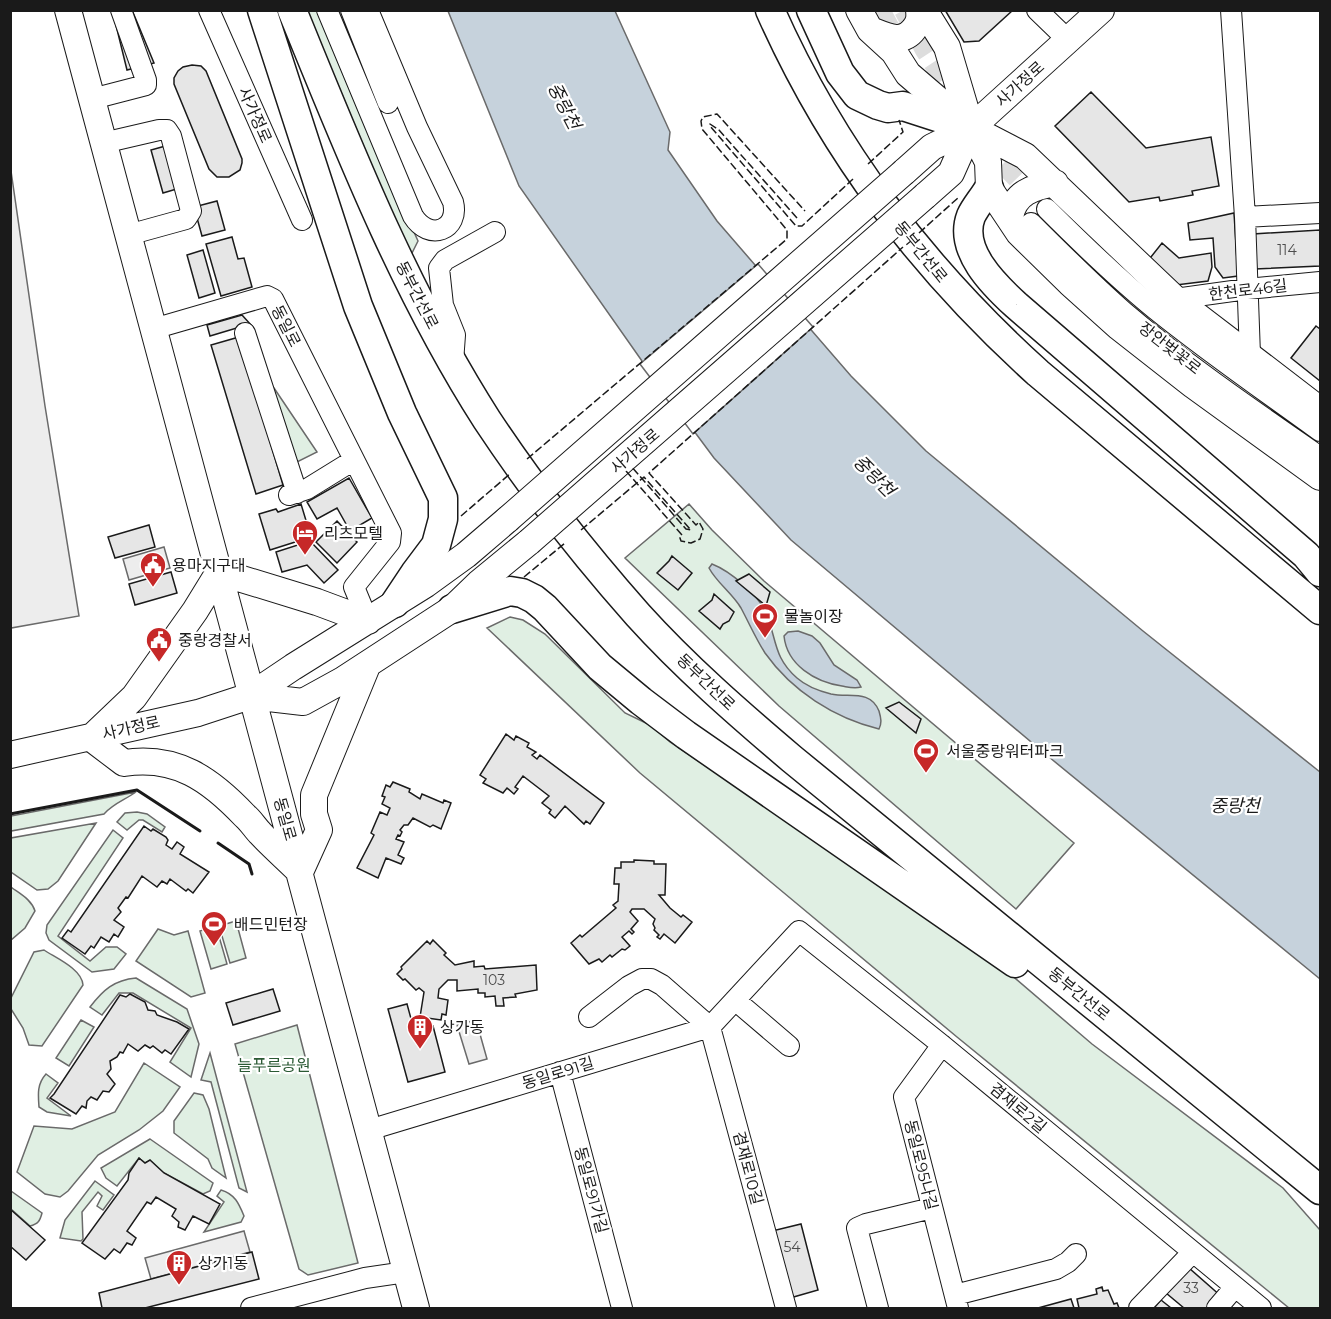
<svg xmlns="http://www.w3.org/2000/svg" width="1331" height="1319" viewBox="0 0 1331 1319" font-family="Montserrat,'Noto Sans KR',sans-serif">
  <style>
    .green { fill: #e0efe3; stroke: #6a6a6a; stroke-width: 1.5 }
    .parking { fill: #ededed; stroke: #6a6a6a; stroke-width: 1.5 }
    .water { fill: #c6d2dc; stroke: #6a6a6a; stroke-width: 1.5 }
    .pier { fill: #fff; stroke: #6a6a6a; stroke-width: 1.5 }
    .building { fill: #e6e6e6; stroke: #1a1a1a; stroke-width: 1.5 }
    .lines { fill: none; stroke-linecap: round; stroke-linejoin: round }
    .minor-tunnel { stroke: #ddd; stroke-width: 20; stroke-dasharray: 20 10; stroke-linecap: butt }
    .minor-casing { stroke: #1a1a1a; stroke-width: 22 }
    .major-casing { stroke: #1a1a1a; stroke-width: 28 }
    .highway-casing { stroke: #1a1a1a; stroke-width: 31 }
    .minor { stroke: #fff; stroke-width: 20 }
    .major { stroke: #fff; stroke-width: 26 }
    .highway { stroke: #fff; stroke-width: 28 }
    .major-bridge-casing { stroke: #1a1a1a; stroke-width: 28; stroke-linecap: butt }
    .major-bridge { stroke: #fff; stroke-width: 26 }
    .fence { stroke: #1a1a1a; stroke-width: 1.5; stroke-dasharray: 8 3; stroke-linecap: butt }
    .wall { stroke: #1a1a1a; stroke-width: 3 }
    .labels { text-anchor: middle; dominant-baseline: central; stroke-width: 4.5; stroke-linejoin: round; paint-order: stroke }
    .number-label { font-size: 14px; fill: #4d4d4d }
    .street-label { font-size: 16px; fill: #1a1a1a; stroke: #fff }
    .poi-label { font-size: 16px; fill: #1a1a1a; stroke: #fff; text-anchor: start }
    .park-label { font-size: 16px; fill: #2b5a34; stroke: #fff }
    .water-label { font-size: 18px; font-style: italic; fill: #1a1a1a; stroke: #fff }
  </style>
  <rect width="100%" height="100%" fill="#fff"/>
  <!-- green -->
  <path class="green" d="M307,11H320L386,170L418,241L411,255L389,207Z
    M274,388L317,452L293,464L267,389Z
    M689,504L712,530L764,581L1074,843L1016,909L779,706L625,558Z
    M510,617L523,620L545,634L625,713L650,725L670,742L989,956L1092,1044L1283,1188L1320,1230V1308H1289L957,1037L640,773L487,628Z
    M136,792C125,800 114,803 104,814L11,831V816Z
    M137,812L147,814L165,827L162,832L143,820H139L127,830L117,822L125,813Z
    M96,823L58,881L48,889L37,890L11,872V838Z
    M113,830L123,838L58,936L90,961L106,947H117L126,954L114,969L92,972L49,940L46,933L47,925Z
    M11,887C20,894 31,899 35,911L25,928L11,940Z
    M236,921L246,958L230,963L219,926Z
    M216,926L227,964L211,969L200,931Z
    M158,929L174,935L188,931L205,993L191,997L136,961Z
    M44,950C56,958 82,969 83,985L42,1046L29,1045L23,1028L11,1009V998L34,952Z
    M136,978L187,1009L199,1044L191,1077L170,1062L191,1028L133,993H119L102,1015L90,1007C103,990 114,980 136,978Z
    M81,1020L94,1027L69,1066L56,1058Z
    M297,1025L358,1263L308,1275L299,1269L235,1044Z
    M210,1053L247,1192L239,1188L211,1082L201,1080Z
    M144,1063L180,1087L163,1111L139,1130L98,1155L68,1191L60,1197L45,1194L17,1172L34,1126L72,1129L115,1112Z
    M46,1074L58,1083L47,1098L71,1116L47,1112L39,1107C38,1094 37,1084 46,1074Z
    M194,1093L203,1095L209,1109L226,1178L212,1168L208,1159L174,1133V1121Z
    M150,1139L213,1183L210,1191L203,1194L164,1173L150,1161L145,1163L139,1158L117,1186L106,1178L101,1168Z
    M95,1181L114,1195L103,1210L97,1206L102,1196L98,1192L82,1212L83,1239L81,1241L60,1238L65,1220Z
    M221,1190C235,1194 239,1204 244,1216L241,1222L204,1232L224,1202L217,1196Z
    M11,1191L42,1213C40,1221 38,1224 30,1226L11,1209Z"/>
  <!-- parking -->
  <path class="parking" d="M11,171L45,406L79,616L11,628Z
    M164,547L170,568L129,580L123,559Z
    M476,1020L487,1059L469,1064L457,1025Z
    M244,1231L250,1252L151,1279L145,1258Z"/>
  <!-- water -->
  <path class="water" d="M448,11H615L670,132L668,150L717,221L851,376L926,451L1143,631L1320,772V979L1049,757L791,540L714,458L642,361L519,186Z
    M712,564C730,571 759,595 766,613C777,639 773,657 797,678C806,686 819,691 831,694C849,698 870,689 879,711C881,718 882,723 879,729C834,718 792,691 765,653C756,639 749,623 741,608C732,593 717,583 709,568Z
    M798,631L812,636L820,643L834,665L857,680L861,687C854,689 848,687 842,686C815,682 787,665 784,636L788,632Z"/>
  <!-- pier -->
  <path class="pier" d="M758,264L813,327L693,434L640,364Z"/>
  <!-- building -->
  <path class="building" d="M122,10H132L154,63L127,70L113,13Z
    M945,10H1013L979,41L964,42Z
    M192,65L201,66L206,71L242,159V163L240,170L229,177H217L209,169L174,84V78L178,71L183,67Z
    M1091,92L1146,148L1211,137L1219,186L1192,191L1193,195L1160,201L1159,197L1129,202L1055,126Z
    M169,145L180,188L163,193L151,150Z
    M217,201L225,230L202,236L194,207Z
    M1234,213L1238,276L1223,278L1215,267L1213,238L1190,240L1188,223Z
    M1320,230V266L1255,269L1253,234Z
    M232,237L238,259L244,258L252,287L221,296L206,244Z
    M1162,243L1179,258L1211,253L1212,267L1208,281L1176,285L1147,262Z
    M203,250L215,293L199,298L187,255Z
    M242,315L252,326L240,329V327L210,336L207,325Z
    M1316,326L1320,329V381L1291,358Z
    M239,337L283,485L256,494L211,345Z
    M349,478L372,518L350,531L337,508L317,519L307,502Z
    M301,504L311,537L270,550L259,514L276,509L278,512Z
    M337,521L357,542L337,563L316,542Z
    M149,525L155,547L115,558L108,537Z
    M310,541L338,570L324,583L307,565L282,572L276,552Z
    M672,556L692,573L678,590L657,573L669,561Z
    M171,572L177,593L135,605L129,584Z
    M749,574L770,592L766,606L736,581Z
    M714,594L734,612L729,621L723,624L720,629L699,611L712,600Z
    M899,702L921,719L916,733L886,708Z
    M506,734L514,740L516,736L529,743L527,747L536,752L532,755L537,759L540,755L604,803L590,824L586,821L584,824L565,806L555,818L549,813L551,810L542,803L549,796L523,776L515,787L518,789L514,794L507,788L503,793L483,783L486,779L480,775Z
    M393,782L410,789L409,792L420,799L422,794L443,803L444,800L451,803L441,829L433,825L430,827L413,818L408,825H404L400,830L402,832L400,836L398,835L396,839L404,842L398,855L404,858L401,864L386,858L378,878L357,868L374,835L371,833L380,812L387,815L390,808L382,804L385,797L382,796L386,785L390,787Z
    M144,826L151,831L153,829L166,837L168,840L166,845L172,849L177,842L184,847L180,854L209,872L193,893L188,889L186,891L170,879L167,884L162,881L157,887L142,876L128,898L126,897L118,908L121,912L114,920L124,927L118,937L114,934L109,942L101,937L94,948L91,946L85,954L62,938L68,930L71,932Z
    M634,860L654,861V864H666L665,895H659L670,908L681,917L683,915L692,922L675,943L664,934L660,939L657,937L659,935L654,930L655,928L653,924L655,919L644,909H632L630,912L638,921L631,929L634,932L632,934L629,931L622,937L630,946L625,950L622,949L612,957L610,955L602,962L599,959L589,964L571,943L580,935L582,937L616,908L613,905L618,901L619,884H614L615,868H621V862H634Z
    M433,940L446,953L444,955L455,965L474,961V967L484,966L485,969L536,965L537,990L515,994L516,997L503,998L504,1006H496L495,996L485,997V993H478V989L457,991V980H448L439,989L438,998L448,1000L446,1015L442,1014L441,1020L420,1017L424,992L419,988L416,990L405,979L403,980L397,974L402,969L401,967L427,941L430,944Z
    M273,989L280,1011L233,1025L226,1003Z
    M130,994L145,1002L148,1010L155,1011L157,1015L177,1022L189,1029L171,1054L165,1050L162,1053L153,1046L150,1048L145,1045L138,1051L128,1044L123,1053L120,1052L117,1057L110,1061L111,1069L107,1074L115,1084L109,1092L103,1091L97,1100L91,1097L87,1101L86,1108L82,1106L76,1114L50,1098L54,1094L120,995L126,997Z
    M407,1004L413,1026L418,1025L419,1029L433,1026L445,1072L408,1082L388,1009Z
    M139,1158L145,1163L150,1160L164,1173L220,1204L209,1224L193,1216L185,1230L178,1227L179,1222L172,1216L176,1209L156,1197L151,1204L147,1202L127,1231L136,1238L132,1245L127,1243L120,1253L114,1249L105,1259L82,1243L128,1180L129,1173Z
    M10,1209L45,1240L26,1260L10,1246Z
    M801,1224L818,1290L790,1298L772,1231Z
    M252,1252L259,1279L145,1308H102L99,1293Z
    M1189,1268L1222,1297L1211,1308H1184L1166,1293Z
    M1102,1287L1103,1291L1108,1290L1114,1304L1117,1303L1119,1308H1079L1077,1299L1097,1294L1096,1289Z
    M1071,1299L1074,1308H1038Z
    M1161,1300L1171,1308H1154Z"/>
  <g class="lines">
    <!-- minor-tunnel -->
    <path class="minor-tunnel" d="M880,10L899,45
      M904,10L925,50L958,101
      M985,140L1001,162L1047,209"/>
    <!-- minor casing -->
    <g class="minor-casing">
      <path id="minor" d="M209,10L302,220
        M327,10L413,216C429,242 460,230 453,202L417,127L368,10
        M351,10L388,103
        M1037,10L1068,40
        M1231,10L1245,217L1250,355
        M92,99L146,85V80L121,10
        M103,143L159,130H167L171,136L191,211L186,219L128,235
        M1047,209C1082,244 1117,278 1155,309C1208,352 1265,391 1320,431
        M1245,217L1320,213
        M1031,223C1062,254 1092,284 1124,312C1186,365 1254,411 1320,457
        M1175,299L1247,289L1320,282
        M153,329L267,296L273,299L391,533L390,542L354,587L368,621
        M245,333L297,493
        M453,362L455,335L443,305L439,268L445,260L495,232
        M289,495L307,489L354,460
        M735,1000L789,1046
        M589,1017L629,986L642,979H651L662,985L710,1027L786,1308
        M942,1045L904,1097L958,1308
        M560,1072L622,1308
        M369,1130L710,1027L799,931L942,1045L1261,1308
        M955,1295L1056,1269L1068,1262L1076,1254
        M251,1308L365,1278L406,1272
        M878,1308L857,1228L866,1224L932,1208
        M1139,1308L1193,1252
        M1217,1308L1235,1287"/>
    </g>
    <!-- major casing -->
    <g class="major-casing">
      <path id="major" d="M68,10C184,443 300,876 416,1308
        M859,10L870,30L894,52L908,74L971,128L1025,156L1175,299L1320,410
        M924,10L947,47L971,128L988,162L989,188L1019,233L1070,283L1119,327L1193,385L1320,477
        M873,31C888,37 903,44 914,29C919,23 920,18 919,10
        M904,172L932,147L971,128L1101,10
        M925,196L951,173L971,128
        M1010,217C1014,193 1033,187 1055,183
        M367,666L314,795V814L319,830L300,872C287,859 273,847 260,833C255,828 251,821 245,816C210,779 176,755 124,763L91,738L134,697L195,611L219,572L317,602L368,621
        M250,696L303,702L343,680L452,609L479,583L529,542
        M10,755L198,713L250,696L293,667L426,584L466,555L508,519"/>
    </g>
    <!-- highway casing -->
    <g class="highway-casing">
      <path id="highway" d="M262,10L358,306L402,413L443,498V519L436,545L415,573L395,603
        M292,10C349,150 405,292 487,420C532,488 584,554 638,615C685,667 739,714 792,759L1320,1190
        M770,10C833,152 923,269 1038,373L1320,610
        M811,10L840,73L857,95L878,105L888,108L903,106L971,128
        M989,188C984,197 975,207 971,216C958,250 994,285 1016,305L1306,555L1320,572
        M452,609L510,591L522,593L534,599L545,608L600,667L641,701L686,735L1015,963"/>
    </g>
    <!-- minor -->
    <use href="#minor" class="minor"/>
    <!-- major -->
    <use href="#major" class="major"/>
    <!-- highway -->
    <use href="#highway" class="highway"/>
    <!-- major-bridge casing -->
    <g class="major-bridge-casing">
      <path id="major-bridge" d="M508,519L904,172
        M529,542L925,196"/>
    </g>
    <!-- major-bridge -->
    <use href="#major-bridge" class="major-bridge"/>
    <!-- fence -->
    <path class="fence" d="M868,164L903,132L899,120
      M797,218L719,130L710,124V126L796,226H802L853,179
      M919,233L959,197
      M527,459L787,239V230L702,129L701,121L703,117L717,114L805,211
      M626,471L682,535L680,538L681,541L691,543L700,539L703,529L699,522L696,525L649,473L903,247
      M461,516L511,473
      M581,530L644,477L691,530L686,529L631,466
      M524,577L565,543"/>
    <!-- wall -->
    <path class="wall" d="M10,814L137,790L200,831
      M218,843L249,864L252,874"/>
  </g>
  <!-- icons -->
  <defs>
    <g id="hotel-pin" transform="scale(1.35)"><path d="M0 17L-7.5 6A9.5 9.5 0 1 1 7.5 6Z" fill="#c62828" stroke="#fff"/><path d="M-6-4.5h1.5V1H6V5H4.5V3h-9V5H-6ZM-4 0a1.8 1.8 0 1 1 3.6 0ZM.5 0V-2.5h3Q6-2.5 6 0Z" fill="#fff"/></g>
    <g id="civic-pin" transform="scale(1.35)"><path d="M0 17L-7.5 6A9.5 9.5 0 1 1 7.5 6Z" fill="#c62828" stroke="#fff"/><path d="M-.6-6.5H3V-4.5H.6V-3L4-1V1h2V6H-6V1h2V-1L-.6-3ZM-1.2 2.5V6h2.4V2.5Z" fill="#fff"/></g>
    <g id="stadium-pin" transform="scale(1.35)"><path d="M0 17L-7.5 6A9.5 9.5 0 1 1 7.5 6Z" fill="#c62828" stroke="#fff"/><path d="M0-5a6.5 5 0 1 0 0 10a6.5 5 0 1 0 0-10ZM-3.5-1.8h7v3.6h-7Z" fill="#fff"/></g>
    <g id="building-pin" transform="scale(1.35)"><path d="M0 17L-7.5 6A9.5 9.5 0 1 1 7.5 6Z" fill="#c62828" stroke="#fff"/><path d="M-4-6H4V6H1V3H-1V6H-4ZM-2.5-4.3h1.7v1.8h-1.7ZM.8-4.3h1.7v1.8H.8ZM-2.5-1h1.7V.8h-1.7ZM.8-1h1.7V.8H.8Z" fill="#fff"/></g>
  </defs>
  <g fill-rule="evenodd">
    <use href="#hotel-pin" x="305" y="533"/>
    <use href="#civic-pin" x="153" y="565"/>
    <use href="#stadium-pin" x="765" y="616"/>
    <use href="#civic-pin" x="159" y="640"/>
    <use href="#stadium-pin" x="926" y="751"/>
    <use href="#stadium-pin" x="214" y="924"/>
    <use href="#building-pin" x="420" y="1027"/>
    <use href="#building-pin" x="179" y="1263"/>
  </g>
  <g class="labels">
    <!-- number labels -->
    <g class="number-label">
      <text x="1287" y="250">114</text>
      <text x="494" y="980">103</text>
      <text x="792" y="1247">54</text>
      <text x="1191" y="1288">33</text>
    </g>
    <!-- street labels -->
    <g class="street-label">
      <text transform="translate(1020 84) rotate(-42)">사가정로</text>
      <text transform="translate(255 115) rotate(66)">사가정로</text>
      <text transform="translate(921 252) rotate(51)">동부간선로</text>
      <text transform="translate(1248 290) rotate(-7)">한천로46길</text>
      <text transform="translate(417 295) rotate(63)">동부간선로</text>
      <text transform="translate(286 326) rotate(63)">동일로</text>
      <text transform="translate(1170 348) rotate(38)">장안벚꽃로</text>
      <text transform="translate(635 451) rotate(-41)">사가정로</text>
      <text transform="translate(706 682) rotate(44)">동부간선로</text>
      <text transform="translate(131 728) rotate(-13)">사가정로</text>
      <text transform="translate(285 819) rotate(74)">동일로</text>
      <text transform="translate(1079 994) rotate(39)">동부간선로</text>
      <text transform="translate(558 1073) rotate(-17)">동일로91길</text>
      <text transform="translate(1018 1108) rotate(40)">겸재로2길</text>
      <text transform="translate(921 1165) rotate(76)">동일로95나길</text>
      <text transform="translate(748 1168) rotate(75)">겸재로10길</text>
      <text transform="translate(591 1190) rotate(75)">동일로91가길</text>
    </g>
    <!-- poi labels -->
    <g class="poi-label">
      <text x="324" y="533">리츠모텔</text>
      <text x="172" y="565">용마지구대</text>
      <text x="784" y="616">물놀이장</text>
      <text x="178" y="640">중랑경찰서</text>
      <text x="946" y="751">서울중랑워터파크</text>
      <text x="234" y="924">배드민턴장</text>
      <text x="440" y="1027">상가동</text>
      <text x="198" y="1263">상가1동</text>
    </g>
    <!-- park labels -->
    <g class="park-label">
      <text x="274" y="1065">늘푸른공원</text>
    </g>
    <!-- water labels -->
    <g class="water-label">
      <text transform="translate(564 106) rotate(63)">중랑천</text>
      <text transform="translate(874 476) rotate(45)">중랑천</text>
      <text x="1235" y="806">중랑천</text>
    </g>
  </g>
  <!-- border -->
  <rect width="1331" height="1319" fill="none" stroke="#1a1a1a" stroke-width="24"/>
</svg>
